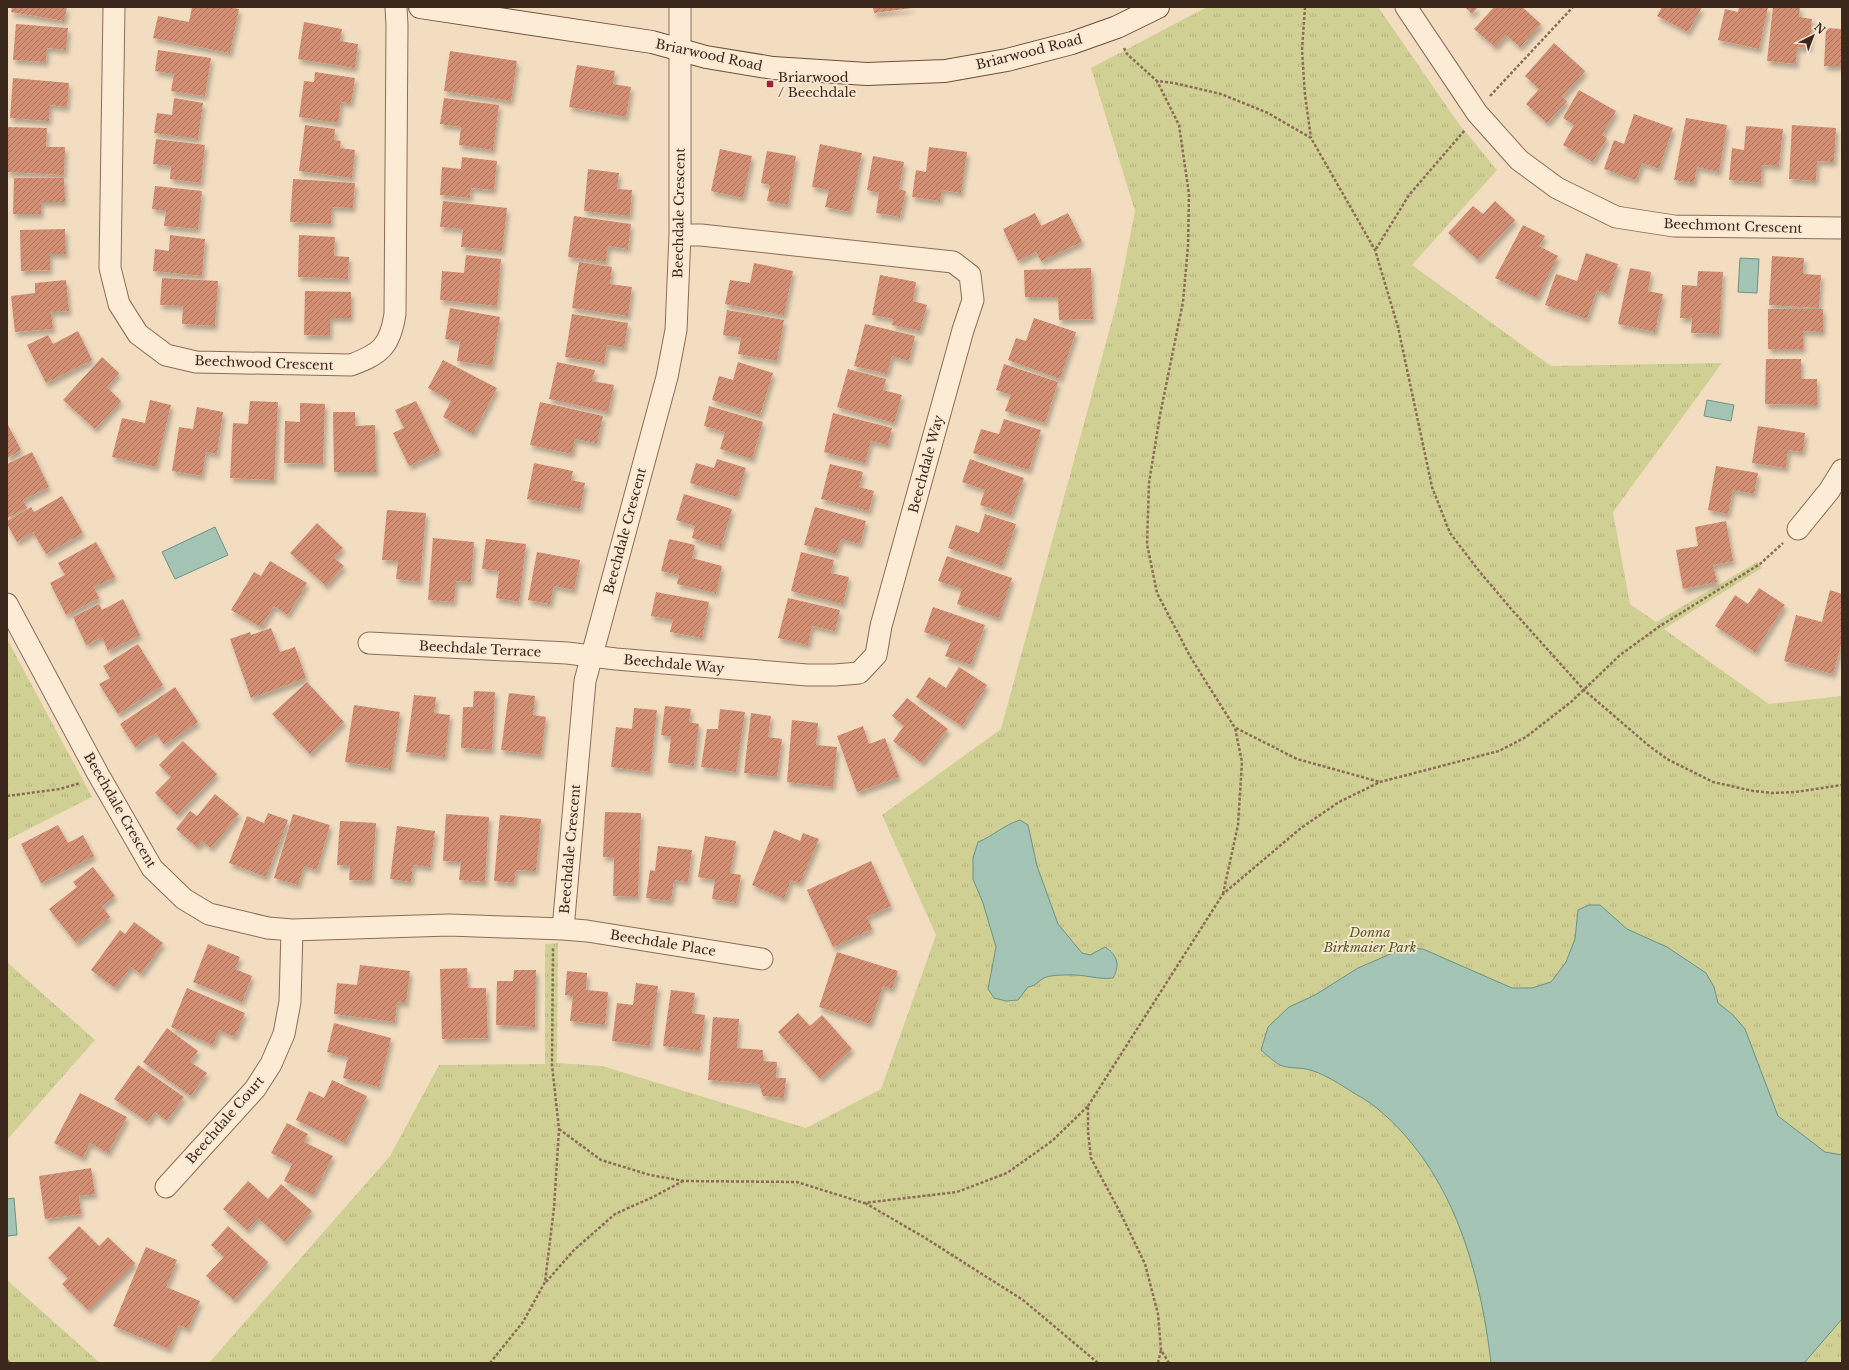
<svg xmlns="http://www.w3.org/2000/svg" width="1849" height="1370" viewBox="0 0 1849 1370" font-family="'Libre Baskerville',serif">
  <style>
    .park { fill: url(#park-tufts) }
    .water { fill: #a4c4b6; stroke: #6a9383 }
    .building { fill: url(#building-hatch); filter: url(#shadow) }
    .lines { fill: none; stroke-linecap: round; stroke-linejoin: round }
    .street-casing { stroke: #8d6c57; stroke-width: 23 }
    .secondary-casing { stroke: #6f4e3a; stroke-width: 24 }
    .path { stroke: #8d6c57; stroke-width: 2.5; stroke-dasharray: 3 2; stroke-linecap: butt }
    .street { stroke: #fcebd5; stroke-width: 21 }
    .secondary { stroke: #fcebd5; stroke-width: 22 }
    .poi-dot { fill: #a12133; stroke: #f8e8d1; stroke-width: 1.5 }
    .labels { text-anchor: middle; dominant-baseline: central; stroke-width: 3.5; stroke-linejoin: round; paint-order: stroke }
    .street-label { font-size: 13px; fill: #3b271c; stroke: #f8e8d1 }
    .poi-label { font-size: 13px; fill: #3b271c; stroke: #f8e8d1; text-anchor: start }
    .park-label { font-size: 13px; font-style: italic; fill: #535a21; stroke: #f8e8d1 }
  </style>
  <defs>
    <pattern id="park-tufts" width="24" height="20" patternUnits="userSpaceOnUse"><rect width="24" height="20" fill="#d1d094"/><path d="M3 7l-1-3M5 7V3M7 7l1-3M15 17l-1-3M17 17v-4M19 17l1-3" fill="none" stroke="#b4b37f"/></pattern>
    <pattern id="building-hatch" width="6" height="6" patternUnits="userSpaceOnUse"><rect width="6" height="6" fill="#d38f73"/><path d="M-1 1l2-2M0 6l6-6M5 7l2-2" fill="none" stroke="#ac755e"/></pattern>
    <filter id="shadow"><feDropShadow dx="2.5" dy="4.5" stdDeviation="2" flood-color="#0004"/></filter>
  </defs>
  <rect width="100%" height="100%" fill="#f2ddc1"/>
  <!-- park -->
  <path class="park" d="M1207,7H1378L1459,124L1497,170L1412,265L1551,366L1722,363L1613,512L1630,604L1656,622L1757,562L1762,568L1664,629L1769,704L1842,696V1363H209L390,1156L439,1065L545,1064V944L558,943L557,1063L602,1066L806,1128L881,1089L936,935L882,815L1001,729L1117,302L1135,211L1091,68Z
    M7,639L92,797L7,840Z
    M7,960L9,964L95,1040L7,1140Z
    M7,1280L100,1363H7Z"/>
  <!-- water -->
  <path class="water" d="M1740,258L1759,259L1757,293L1738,292Z
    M1707,400L1734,405L1731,421L1704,416Z
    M215,527L228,555L175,579L162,552Z
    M1020,820L1028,825L1037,866L1058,924L1082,953L1090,955L1105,947C1118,955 1120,966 1113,978C1098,980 1084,974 1069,975C1062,975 1050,975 1044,978C1037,982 1036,986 1028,987L1018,1000L1006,1001L994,998L988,989L996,947L983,903L973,879V858L978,842C993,836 1004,825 1020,820Z
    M1589,905H1600L1627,929L1667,947L1706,973L1714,987L1718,1003L1733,1015L1745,1029L1778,1116L1825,1152L1842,1155V1319L1804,1363H1491C1480,1270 1453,1172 1378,1109C1368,1100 1354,1094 1343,1086C1333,1080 1321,1073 1310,1070C1301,1067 1289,1069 1280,1065C1274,1062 1267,1055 1261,1050L1268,1027L1289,1007L1315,995L1358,968L1404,948L1423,949L1512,988H1532L1551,982L1566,962L1575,939L1578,910Z
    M14,1198L17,1235L7,1236V1199Z"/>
  <!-- building -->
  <path class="building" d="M12,7H67L64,21L11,12Z
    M192,7H227L239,9L230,53L153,38L158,16L189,22Z
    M873,7H912V8L874,13Z
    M1465,7H1478L1472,14Z
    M1494,7H1522L1541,24L1520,47L1506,35L1495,47L1474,29Z
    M1662,7H1702L1688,32L1657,16Z
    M1739,7H1768L1759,49L1718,40L1725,9L1738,12Z
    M1773,7H1800L1799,17L1812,19L1809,48L1797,47L1796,64L1767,61Z
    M304,22L342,29L340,41L358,44L355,68L298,59Z
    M16,24L68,28L66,50L47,48L46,62L13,60Z
    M1826,28L1842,29V66H1824Z
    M1554,43L1585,71L1562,97L1567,101L1547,123L1526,104L1539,89L1525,76Z
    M158,50L211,58L205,96L171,91L174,74L155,71Z
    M450,51L517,61L511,101L444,91Z
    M577,65L615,71L613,84L631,87L626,117L569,107Z
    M315,72L355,78L351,103L341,102L338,123L299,117L304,81L314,82Z
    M13,78L69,83L67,107L50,105L49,121L10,118Z
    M1579,90L1616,111L1602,135L1607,138L1593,162L1563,145L1574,125L1563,118Z
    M174,98L203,103L198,139L154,133L157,113L172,115Z
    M444,98L499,105L493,150L459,145L461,127L440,124Z
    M1634,114L1673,128L1659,169L1642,163L1636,180L1604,169L1614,140L1624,144Z
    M1686,118L1727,125L1719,172L1697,167L1694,183L1674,180Z
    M305,125L335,129L334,140L341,141L340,148L355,150L352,178L299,171Z
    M1792,125L1836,128L1834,162L1817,161L1816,181L1789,179Z
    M1746,126L1783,129L1779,166L1762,165L1761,183L1729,180L1732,148L1744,150Z
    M7,127L47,128L46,147H65L64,175L7,172Z
    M156,139L205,145L201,183L170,179L171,166L153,164Z
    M820,144L862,153L850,212L825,207L829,190L812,187Z
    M929,147L967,152L961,193L942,190L940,201L912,197L916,170L926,172Z
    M720,149L752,156L743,198L711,191Z
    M767,151L796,156L788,205L767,201L770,185L761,183Z
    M873,156L904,162L899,189L906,191L900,217L876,213L879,193L867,190Z
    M462,157L497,161L494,190L471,188L470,198L440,195L442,167L461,169Z
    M588,169L619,173L617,189L632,190L630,216L584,211Z
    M14,178H64L65,202H41V214H13Z
    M293,179L355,183L353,208L332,207L331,224L290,222Z
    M155,186L202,191L198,229L164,226L166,211L152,209Z
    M443,201L507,208L502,251L461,247L463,229L440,227Z
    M1495,201L1515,220L1478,260L1448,233L1473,206L1483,214Z
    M1035,213L1041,226L1068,213L1082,242L1041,261L1036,252L1018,261L1003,229Z
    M574,216L631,224L628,249L608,246L606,262L568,257Z
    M1523,225L1545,236L1539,246L1558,256L1537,298L1495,278Z
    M65,229L66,254H50V270L21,271L20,230Z
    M170,235L205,239L202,276L153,271L155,249L169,251Z
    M299,235L335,237L334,256L349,257L348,279L298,277Z
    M1586,253L1618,264L1608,294L1597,290L1587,319L1545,305L1556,274L1577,281Z
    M466,255L501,259L497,306L440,300L442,271L464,273Z
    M1772,256L1804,258L1803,274L1821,275L1819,308L1769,305Z
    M579,262L612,267L610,284L632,287L628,316L572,308Z
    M754,263L793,271L784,315L725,304L730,280L750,283Z
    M1091,268L1093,319L1059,320L1058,297H1025L1024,270Z
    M1630,268L1651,272L1648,291L1663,294L1655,332L1618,324Z
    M1698,271L1723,272L1719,334L1691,333L1692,318H1680L1682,285L1697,286Z
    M880,275L916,282L913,301L927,305L920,331L892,325L893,319L872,315Z
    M162,278L218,281L215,326L182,324L183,306L160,305Z
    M66,280L69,311L51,312L53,329L15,332L11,296L35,293V283Z
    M305,291L351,292V318H330V336L304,335Z
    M450,308L500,317L492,366L457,361L460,342L445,339Z
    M1768,309H1823V332L1803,331V349H1768Z
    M727,310L784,320L777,361L738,354L741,338L723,335Z
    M572,314L628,323L624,348L607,345L604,363L565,357Z
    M1034,318L1076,332L1060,379L1008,360L1016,338L1026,341Z
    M865,324L915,336L909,361L892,356L887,374L854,366Z
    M78,331L92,360L46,383L27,345L48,335L53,344Z
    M102,357L119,373L107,387L121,401L95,429L63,400Z
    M1766,359H1801V379H1817V405L1765,404Z
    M443,360L497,388L473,434L443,417L451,401L428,388Z
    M557,362L595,370L592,381L614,385L608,412L549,399Z
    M738,362L773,373L760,415L712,400L719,376L733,380Z
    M1004,364L1058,382L1045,423L1005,411L1011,395L996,390Z
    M848,369L886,379L883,390L902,395L894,423L837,407Z
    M150,400L171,405L156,467L112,457L122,418L145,423Z
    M250,401L278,402L274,480L230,478L233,423L248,424Z
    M416,401L440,451L409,466L393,433L404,428L395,410Z
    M540,402L603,416L597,443L575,439L572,454L530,445Z
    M300,403L325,404L323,464L284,463L285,421L300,422Z
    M709,406L763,422L752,459L720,449L725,432L704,426Z
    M197,407L223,412L217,454L206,452L202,476L172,471L179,427L193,429Z
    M333,412H355V426L375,425L376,472H334Z
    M833,413L892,428L888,445L871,441L865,463L824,452Z
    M1004,419L1041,430L1029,470L973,453L981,429L999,434Z
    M7,423L21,450L7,458Z
    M1758,426L1805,433L1803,452L1788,450L1786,468L1752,463Z
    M32,452L49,487L23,500L27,508L7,518V464Z
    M717,459L746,468L737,497L690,483L696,463L714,468Z
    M970,459L1024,478L1011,515L980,505L985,490L962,482Z
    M534,463L573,471L571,480L585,483L580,509L527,499Z
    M830,464L863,472L859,487L874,491L869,511L821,499Z
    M1716,466L1758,473L1754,494L1733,490L1728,514L1708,510Z
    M684,494L732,509L721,547L692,538L695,526L676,520Z
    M62,496L83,533L46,554L33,532L17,542L7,524V521L31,507L34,512Z
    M815,507L866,521L860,544L841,539L836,554L804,545Z
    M387,510L426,513L420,582L396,579L398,561L382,560Z
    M985,514L1016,524L1002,566L948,548L956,525L979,533Z
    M1726,521L1733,561L1713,565L1717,582L1683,589L1676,550L1698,546L1695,527Z
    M317,523L343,548L334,558L344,566L326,586L290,553Z
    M433,538L474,542L471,582L456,581L454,602L428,600Z
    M486,539L526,544L519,602L496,598L499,571L482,569Z
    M669,539L695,545L692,558L722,566L716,593L677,584L679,575L661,571Z
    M96,542L115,577L94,587L99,598L66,615L50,583L65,575L58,563Z
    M537,552L580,560L574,590L554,586L550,604L528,600Z
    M801,552L834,560L831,573L849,577L843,604L791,591Z
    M947,556L1012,578L999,618L957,604L962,589L938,581Z
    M270,561L307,583L288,615L274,606L261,627L231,610L254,572L261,576Z
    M1759,588L1785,605L1755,652L1715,626L1735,595L1748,604Z
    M1830,590L1842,594V642L1833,674L1784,661L1796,615L1822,622Z
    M656,592L709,602L702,638L670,632L673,620L651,616Z
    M788,598L840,610L835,631L812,626L808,645L778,638Z
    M123,599L140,635L108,651L102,637L86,645L73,617L99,604L102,610Z
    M933,607L985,625L971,665L945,656L951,642L924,632Z
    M271,628L280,652L295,647L306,678L251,698L230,639L250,632L251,635Z
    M138,644L163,685L118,714L99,684L110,678L103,666Z
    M959,667L987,685L962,726L916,697L929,677L946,688Z
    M307,682L344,722L310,754L272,714Z
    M175,687L198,722L164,745L156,733L135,747L120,724Z
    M474,691L495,692L492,750L461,748L463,707H473Z
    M509,693L535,696L533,715L546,717L541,755L501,750Z
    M414,695L436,697L434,713L450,715L445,757L406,752Z
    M907,698L948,729L922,763L893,741L904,726L892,716Z
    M354,705L400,712L391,769L345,762Z
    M665,706L691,709L689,722L699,724L694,766L668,763L671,737L661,735Z
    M634,708L657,710L650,772L611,767L616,727L632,729Z
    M720,709L745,712L736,772L701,767L707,729H718Z
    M751,713L771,716L768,737L782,739L777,777L744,773Z
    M792,720L818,723L816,745L837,747L833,787L787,782Z
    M863,726L869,744L885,738L899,777L857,792L837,736Z
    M183,741L217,774L177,815L155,793L171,777L159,765Z
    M215,794L239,814L211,848L202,841L197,847L176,829L190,811L197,816Z
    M605,812L641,813L638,897L613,896L614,857H603Z
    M268,813L288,820L266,877L229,863L247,816L264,823Z
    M293,814L330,825L317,870L304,866L298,885L274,878Z
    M446,814L489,817L485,882L459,880L461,862L443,861Z
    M500,815L541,819L536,871L516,870L514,883L494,881Z
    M340,821L376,823L372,881L349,880L350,866L337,865Z
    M58,825L68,843L83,835L94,856L41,883L21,844Z
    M397,826L435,831L430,867L413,865L411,882L390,879Z
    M774,830L800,841L803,833L819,839L800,883L791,880L784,899L752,885Z
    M705,836L736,841L730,873L741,875L736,903L712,899L715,880L698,877Z
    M658,846L692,850L688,882L674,880L671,901L646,898L650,870L655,871Z
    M871,861L891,906L867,917L872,929L833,947L807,890Z
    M93,867L115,896L102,906L110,917L76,943L49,909L77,887L73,882Z
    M134,922L163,943L141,974L131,967L115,988L91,970L120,930L125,934Z
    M208,944L240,957L235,969L252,976L242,1002L193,982Z
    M837,952L898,971L892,989L883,986L870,1024L819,1007Z
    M360,965L410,971L406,1003L397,1002L395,1022L334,1014L337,983L357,985Z
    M467,968L468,988H486L488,1038L442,1039L440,969Z
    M514,970H536L535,1027L496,1025L497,981H513Z
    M567,971L587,973L586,990L608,992L605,1025L570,1021L573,996L565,995Z
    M636,983L658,986L650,1046L612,1041L617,1003L633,1005Z
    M187,988L245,1013L235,1037L219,1030L213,1045L171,1027Z
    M671,990L695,993L692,1013L705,1015L700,1051L663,1046Z
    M798,1013L810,1026L822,1015L852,1049L820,1079L778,1032Z
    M713,1017L739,1019L737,1048L763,1050V1061L777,1062L776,1078H786L784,1098L763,1096L759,1084L708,1080Z
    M334,1023L391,1038L379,1087L343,1078L348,1057L327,1052Z
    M167,1028L198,1051L190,1062L207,1073L191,1096L143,1062Z
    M138,1065L184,1097L167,1121L155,1112L148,1122L114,1099Z
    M332,1080L367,1096L345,1143L296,1120L309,1091L324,1098Z
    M80,1093L127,1117L108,1153L90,1143L83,1158L54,1143Z
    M287,1123L308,1134L304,1142L333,1156L313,1195L284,1181L292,1164L271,1153Z
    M91,1168L95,1194L79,1196L81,1214L45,1219L39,1176Z
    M248,1181L268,1199L281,1184L312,1211L285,1242L258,1218L247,1230L223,1209Z
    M79,1226L99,1246L108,1237L135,1263L88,1310L62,1284L68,1278L48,1258Z
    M228,1226L268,1262L234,1300L206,1276L224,1257L211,1245Z
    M146,1247L177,1260L166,1287L200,1301L188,1329L179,1325L169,1349L113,1326Z"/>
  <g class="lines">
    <!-- street casing -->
    <g class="street-casing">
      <path id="street" d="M114,7L110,268L119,304L138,334L166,355L196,362L351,365C380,354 390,347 395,314L397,25L396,7
        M1406,7L1477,113L1519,160L1557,188L1616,217L1674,226L1842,228
        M1798,529L1829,491L1842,470
        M7,604L98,774L152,868L184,899L209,914L268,928L292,930L449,925L563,929L585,681L667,377L676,330L680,235V7
        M369,643L567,653L616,659L807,675H835L859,673L876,655L881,626L963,330L973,300L970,275L953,262L701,235H680
        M563,929L587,931L762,959
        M166,1187L255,1089L271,1064L284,1034L290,1002L292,930"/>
    </g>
    <!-- secondary casing -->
    <g class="secondary-casing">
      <path id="secondary" d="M420,7L652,42L706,57L773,68L867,74L945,71L1007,60L1072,43L1117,27L1158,7"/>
    </g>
    <!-- path -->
    <path class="path" d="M1305,7L1302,50L1305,95L1311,138
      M1124,48L1127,54L1157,81
      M1490,96L1573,7
      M1376,249L1409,195L1465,130
      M1236,728L1297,759L1380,782
      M7,796L60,789L80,783
      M1223,894L1238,825L1242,762L1235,728L1191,658L1157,593L1147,544L1149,483L1160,415L1183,302L1188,246L1189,194L1179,125L1157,81L1174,83L1221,94L1268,113L1311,138L1375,250L1398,327L1432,487L1450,533L1479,571L1513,611L1584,690L1648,745L1667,759L1713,782L1753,791L1773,793L1795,792L1842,785
      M1088,1106L1223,894L1301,828L1339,802L1380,782L1499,751L1526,737L1571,702L1620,655L1660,626L1760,564L1783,543
      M559,1129L601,1160L650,1175L684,1181L797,1182L864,1203L957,1192L1007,1173L1052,1141L1088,1106V1132L1091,1158L1121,1214L1145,1264L1158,1314L1161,1350L1169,1363
      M865,1203L922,1236L1023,1300L1098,1363
      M546,1282L574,1250L615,1214L653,1197L683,1181
      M7,1360L10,1363
      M490,1363L523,1322L545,1282L554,1208L559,1129L552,1065L553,948
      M1158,1363L1161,1350"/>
    <!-- street -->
    <use href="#street" class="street"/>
    <!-- secondary -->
    <use href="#secondary" class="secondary"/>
  </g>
  <!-- markers -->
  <rect class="poi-dot" x="766" y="80" width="8" height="8" rx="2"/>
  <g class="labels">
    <!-- street labels -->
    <g class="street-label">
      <text transform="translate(1029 52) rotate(-14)">Briarwood Road</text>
      <text transform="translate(709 55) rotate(12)">Briarwood Road</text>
      <text transform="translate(679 213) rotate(-89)">Beechdale Crescent</text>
      <text transform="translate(1733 226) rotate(2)">Beechmont Crescent</text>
      <text transform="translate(264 363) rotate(2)">Beechwood Crescent</text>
      <text transform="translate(926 464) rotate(-75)">Beechdale Way</text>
      <text transform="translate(625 531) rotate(-75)">Beechdale Crescent</text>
      <text transform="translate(480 649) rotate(3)">Beechdale Terrace</text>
      <text transform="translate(674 664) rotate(5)">Beechdale Way</text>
      <text transform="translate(120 810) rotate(60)">Beechdale Crescent</text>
      <text transform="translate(570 849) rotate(-85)">Beechdale Crescent</text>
      <text transform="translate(663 943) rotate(9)">Beechdale Place</text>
      <text transform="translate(225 1120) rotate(-49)">Beechdale Court</text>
    </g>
    <!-- poi labels -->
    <g class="poi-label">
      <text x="778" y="77">Briarwood<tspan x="778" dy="15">/ Beechdale</tspan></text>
    </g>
    <!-- park labels -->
    <g class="park-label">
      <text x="1370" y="932">Donna<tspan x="1370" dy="15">Birkmaier Park</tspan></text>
    </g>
  </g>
  <!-- border -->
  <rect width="1849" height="1370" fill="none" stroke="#3b271c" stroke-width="16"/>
  <!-- north arrow -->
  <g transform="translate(1813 36) rotate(42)" stroke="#f8e8d1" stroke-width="3" paint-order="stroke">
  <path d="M0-3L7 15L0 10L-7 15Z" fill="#3b271c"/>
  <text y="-6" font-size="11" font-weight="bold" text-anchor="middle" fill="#3b271c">N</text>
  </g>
</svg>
